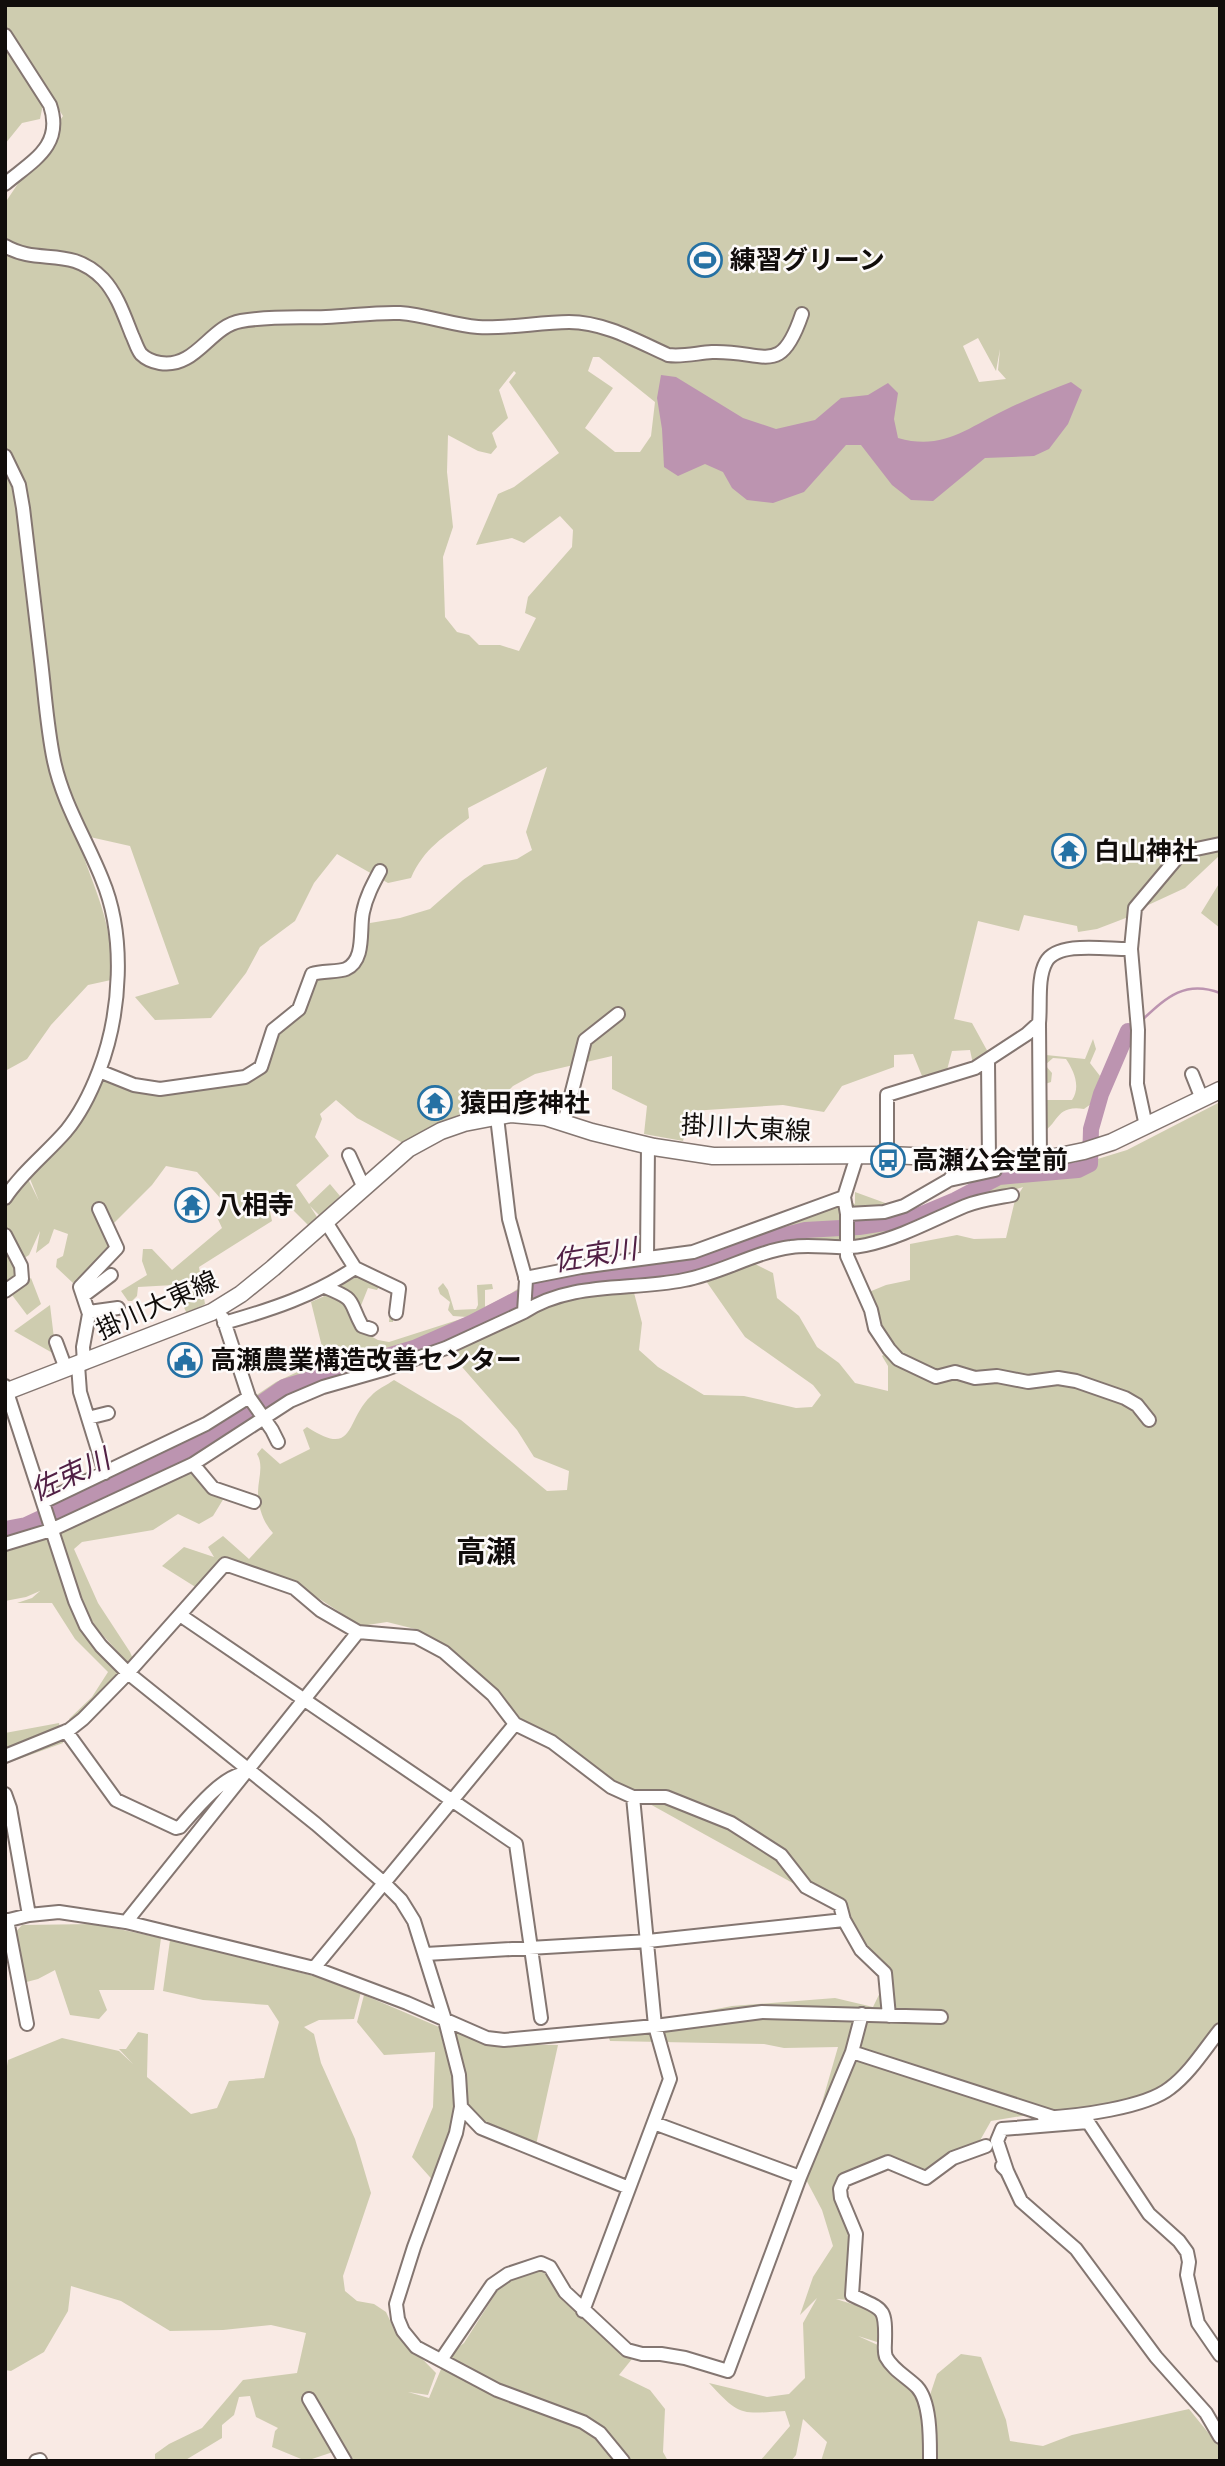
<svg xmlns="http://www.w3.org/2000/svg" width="1225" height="2466" viewBox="0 0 1225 2466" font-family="Jost,'Noto Sans JP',sans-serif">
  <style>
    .green { fill: #ceccaf; fill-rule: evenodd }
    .water { fill: #bc94b0 }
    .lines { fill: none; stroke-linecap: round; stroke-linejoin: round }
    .stream { stroke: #bc94b0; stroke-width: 2.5 }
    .river { stroke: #bc94b0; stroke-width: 16 }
    .minor-casing { stroke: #847671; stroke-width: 16 }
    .major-casing { stroke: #847671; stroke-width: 19 }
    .minor { stroke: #fff; stroke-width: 12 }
    .major { stroke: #fff; stroke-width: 16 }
    .labels { text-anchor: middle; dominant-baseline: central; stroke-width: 5; stroke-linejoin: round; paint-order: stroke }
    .poi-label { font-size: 26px; font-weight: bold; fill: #110d0b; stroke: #fdfaf9; text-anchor: start }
    .street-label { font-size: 26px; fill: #110d0b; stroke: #fdfaf9 }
    .water-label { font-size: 28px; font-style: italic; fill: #512045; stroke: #fdfaf9 }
    .quarter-label { font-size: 30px; font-weight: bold; fill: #110d0b; stroke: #fdfaf9 }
  </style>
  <rect width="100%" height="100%" fill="#f9eae4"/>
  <!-- green -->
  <path class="green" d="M5,5H1220V855L1185,888L1146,906L1131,916L1097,929L1078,932L1077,926L1024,915L1019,931L978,921L954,1019L972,1023L989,1054L973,1064L970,1050L952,1051L947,1070L922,1076L913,1054L894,1055V1067L842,1086L824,1112L783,1105L691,1111L683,1141L644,1134L647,1106L612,1089V1056L535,1074L513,1086L496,1103L474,1108L435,1125L403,1143L357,1118L336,1100L320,1114L322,1119L315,1137L329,1156L296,1185L309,1204L330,1184L340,1196L320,1216L310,1206L317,1217L308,1225L281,1198L280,1192L269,1207L272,1221L199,1267L205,1304L187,1314L174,1285L138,1287L137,1296L132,1301H128L121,1291L147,1275L142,1261L143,1249H152L172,1270L222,1228L216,1215L221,1199L197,1172L166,1166L152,1185L111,1226L113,1249L90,1271L73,1283L56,1267L57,1259L63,1256L68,1234L54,1229L49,1243L36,1253L40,1231L29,1255L18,1262L23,1284L31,1278L41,1304L27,1315L12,1295L5,1299V1208L28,1179L39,1201L30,1179L62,1144L102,1079L143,1094L179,1093L248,1083L266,1069L277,1034L315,976L347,975L365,951L370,923L400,918L430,909L463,880L484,865L517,859L532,850L526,832L547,767L468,808L469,818C444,837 424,848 411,878L388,883L337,854L314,883L295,921L260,947L246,973L211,1018L155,1020L135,997L179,984L130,846L90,837L75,829C90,884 115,919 111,980L88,985L51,1025L27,1059L5,1071V203L63,116L5,24ZM978,338L996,371L1000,349L998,370L1006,379L979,382L963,346ZM593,357H599L655,402L651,436L640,452H615L585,428L613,388L588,371ZM514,371L516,373L509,382L559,453L514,487L498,494L476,545L512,538L524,543L560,516L573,530L572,547L528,597L525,613L536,618L519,651L500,645H479L469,635L457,632L445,617L443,557L453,527L447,472L448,435L478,451L491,454L497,447L492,433L508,418L499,390Z
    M5,45L43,104L40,119L22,123L5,144Z
    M1220,882V928L1201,913Z
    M1093,1039L1096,1049L1090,1063L1100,1076L1091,1104L1084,1109C1053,1104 1059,1128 1038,1134L1040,1100H1072C1081,1087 1074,1071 1066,1059L1053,1058L1045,1065L1052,1073L1051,1082L1045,1084L1042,1062L1046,1055L1085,1059Z
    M1220,1102V2029L1157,2096L1140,2107L1052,2111L991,2121L978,2144L924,2177L890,2163L841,2187L854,2220L849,2300L836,2299L877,2312L880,2334L877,2342L858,2336L880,2346L925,2410L937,2374L961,2354L981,2357L1006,2420L1010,2441L1043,2446L1072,2435L1189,2409L1210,2435L1220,2440V2461H821L827,2442L803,2419L796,2455L791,2461H760L790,2426L785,2411C739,2414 740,2416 709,2383L767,2397L789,2394L805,2378L803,2323L817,2298L800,2315L813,2277L833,2246L822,2210L802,2172L838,2047L784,2048L764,2044L610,2041L608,2035L655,2021L732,2006L835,1998L873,2007L889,1974L856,1940L844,1904L798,1886L507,1725L496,1699L419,1630L387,1622L361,1626L295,1583L220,1560L197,1588L162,1566L184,1547L214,1557L208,1547L223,1536L249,1559L273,1533C263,1522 258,1507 258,1492C258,1480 264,1465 257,1454L262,1448L280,1464L310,1449L303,1430L307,1427C356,1459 345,1420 371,1396C377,1389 387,1385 394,1380L461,1420L547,1491L567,1490L569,1471L534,1457L517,1430L449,1352L550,1295L456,1343L334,1384L195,1459L192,1475L210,1491L224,1498L213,1516L199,1524L178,1514L153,1530L82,1542L74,1549L98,1603L130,1652L133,1659L129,1664L99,1631L81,1604L62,1544H49L56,1547L75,1601L127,1671L71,1722L69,1719L92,1697L108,1672L75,1639L52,1603H17L32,1598L40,1591L26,1597L5,1601V1523L38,1516L49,1499L206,1429L276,1382L325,1359L311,1302L329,1294L348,1302L359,1330L378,1340L389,1342L467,1317L453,1316L448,1310L450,1302L440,1294L438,1288L443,1283L448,1290L454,1310L476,1309L478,1305L477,1285L492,1284L493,1289L485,1290V1307L507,1296L531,1280L694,1254L845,1200L855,1204V1192L899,1208L861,1221L886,1225L916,1219L965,1197L1009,1173L1042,1170L1091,1161L1127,1150ZM1023,1187L1015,1200L1006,1238L974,1239L957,1235L910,1244V1280L886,1285L869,1292L871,1310L889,1349L882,1356L888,1366V1391L855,1383L839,1363L817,1347L799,1316L777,1298L773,1273L753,1263L706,1281L745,1337L813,1385L821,1395L812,1407L796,1408L744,1396L704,1395L658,1367L639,1350L642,1323L633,1289L770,1250L865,1246L948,1211Z
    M359,1275L397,1287L393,1322H389L392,1288L380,1285L377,1290L368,1288L360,1308L335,1289Z
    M50,1305L56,1355L14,1331Z
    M59,1723L63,1743L5,1764V1733Z
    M95,1924L161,1938L154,1990H99L107,2010L99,2019L70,2015L55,1970L38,1979L19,1984L13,1935L22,1925Z
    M170,1940L326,1979L361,1992L354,2019L319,2020L304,2027L314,2034L321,2063L355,2139L371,2193L343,2276L345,2291L357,2301L374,2304L386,2312L395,2331L436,2373L428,2395L408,2392L429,2398L446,2357L464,2343L508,2274L540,2268L596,2331L632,2359L619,2375L650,2390L665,2409L663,2452L668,2461H348L345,2448L306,2461L272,2447L275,2431L278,2428L256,2417L250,2396L239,2397L234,2415L222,2425V2438L184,2461H155V2454L169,2444L202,2428L243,2380L297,2373L306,2333L271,2325L223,2330L170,2331L121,2301L71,2286L68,2311L44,2352L11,2371L5,2370V2078L8,2060L62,2038L119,2051L133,2064L119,2049H126L138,2032L148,2034L147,2077L191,2114L217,2108L229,2081L264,2078L279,2022L268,2005L203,2000L163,1991Z
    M364,1995L439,2027L445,2050L449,2049L453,2023L499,2044L558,2045L536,2145L485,2126L461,2107L437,2185L412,2157L433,2107L435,2052L384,2055L357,2022Z"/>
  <!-- water -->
  <path class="water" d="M661,375L676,377L743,418L776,429L815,420L841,398L868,395L888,383L898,393L894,419L898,438C943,451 967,428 1005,410C1027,399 1048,391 1071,382L1082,390L1068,424L1049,449L1034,456L985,458L933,501L911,500L892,485L861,445H846L804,492L773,503L747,500L732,488L723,472L705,464L678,476L664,467L662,429L657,398Z"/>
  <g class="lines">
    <!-- stream -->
    <path class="stream" d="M1141,1021C1165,999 1184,979 1220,993"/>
    <!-- river -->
    <path class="river" d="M5,1529L26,1525L208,1440L284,1387L414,1348L471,1323L531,1292L569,1283L663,1269L686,1268L705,1264L762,1241L805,1230L859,1227L910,1219L955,1200L999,1177L1078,1170L1090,1164L1091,1129L1101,1094L1128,1031"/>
    <!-- minor casing -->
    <g class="minor-casing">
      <path id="minor" d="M5,35L50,105C64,146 32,161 5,184
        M5,246C39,266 70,245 103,279C117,294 124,315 132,335C135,341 137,349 141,354C146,359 154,362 160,363C196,369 210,326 241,321C270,316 297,318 326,317C351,316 376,312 400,313C427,315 452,325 478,327C508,329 539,322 569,322C604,322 637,341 668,355C683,357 697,353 712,352C765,350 780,379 802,314
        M5,456L19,485L23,508C29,559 35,610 41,661C45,694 47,728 54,761C63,803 86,839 102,879C126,936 121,1014 99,1071C91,1092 80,1114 66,1131C46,1154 22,1172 5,1198
        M1039,1023L1040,1160
        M988,1062L989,1158
        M99,1071L134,1085L160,1089L245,1077L261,1067L273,1030L299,1009L312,974C321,971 339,972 346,969C366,960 359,929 363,912C366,897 373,884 380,871
        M1192,1074L1202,1099
        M564,1123L585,1040L618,1014
        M1146,1126L1137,1084L1138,1030L1131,949L1135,908L1182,852L1220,844
        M349,1155L364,1188
        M887,1155V1095L975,1068L1027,1034L1039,1023C1041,1005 1037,978 1046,962C1058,940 1110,950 1131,949
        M857,1156L844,1197L847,1214V1256L871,1310L875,1328L889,1349L898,1359L936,1377L955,1372L975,1378L997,1376L1028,1382L1058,1378L1076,1381L1125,1398L1137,1405L1149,1420
        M949,1180L995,1170L999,1158
        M847,1214L884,1212L904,1206L949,1180L953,1175L956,1156
        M5,1235L21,1266L22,1279L5,1291
        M647,1258L648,1145
        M355,1268L399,1289L396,1313
        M525,1278L581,1267L693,1252L844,1197
        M325,1287C358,1301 347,1298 362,1326L371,1329
        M83,1296L111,1275
        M89,1312L118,1308
        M524,1312C572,1281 630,1291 684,1280C722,1273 754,1252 791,1247C816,1243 842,1251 866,1245C902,1237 932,1220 965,1206C980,1200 996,1198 1012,1195
        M223,1318L249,1397L272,1430L278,1442
        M224,1323C273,1309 313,1296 355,1268L326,1222
        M56,1342L66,1369
        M84,1363L83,1347L89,1314L80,1287L117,1248L99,1209
        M78,1365L80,1392L105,1473
        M5,1386L75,1601L86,1626L101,1646L128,1673L316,1824L384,1883L401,1900L414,1921L445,2020L459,2075L461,2107L456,2133L414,2247L396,2304L398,2319L403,2331L416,2347L497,2390L583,2422L600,2433L623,2461
        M88,1418L108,1413
        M193,1464L213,1488L254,1502
        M43,1502L206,1424L249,1397
        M5,1544L51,1530L193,1464L290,1401L323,1387L386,1369L446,1348L524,1312L526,1280L509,1219L497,1117
        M180,1615L516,1844L541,2018
        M66,1731L116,1800L176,1828L180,1827C195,1810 219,1780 241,1774
        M5,1756L69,1730L83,1719L128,1673L225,1564L294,1588L320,1610L358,1632L416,1637L444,1652L493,1695L515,1724L552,1742L611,1787L633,1797H666L731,1823L781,1855L806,1887L840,1905L844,1920L861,1950L885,1973L889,2016
        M5,1794L10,1808L29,1915
        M7,1920L27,2024
        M5,1921L29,1915L59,1912L126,1922L314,1968L407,2003L487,2038L504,2040L655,2026L762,2012L941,2017
        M126,1922L358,1632
        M426,1954L648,1941L844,1920
        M314,1968L515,1724
        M852,2052L1053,2117
        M461,2107L481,2128L629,2188
        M1044,2118C1077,2116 1145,2108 1170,2088C1190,2073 1204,2050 1220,2030
        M654,2123L800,2177
        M1002,2166L1007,2171L1021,2201L1076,2249L1156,2357L1206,2413L1220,2437
        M1007,2171L997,2141L1002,2129L1088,2122L1149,2214L1179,2241L1187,2252L1189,2262L1187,2275L1198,2323L1220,2355
        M583,2311L670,2079L655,2026L633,1797
        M441,2360L492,2285L508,2274L541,2263L550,2267L565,2292L627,2350L642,2354H661L685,2358L728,2371L800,2177L852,2052L862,2014
        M309,2399L345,2461
        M36,2461L40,2460
        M930,2461C930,2441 931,2402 917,2387C907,2377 893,2370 886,2357C884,2352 885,2347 885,2341C886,2305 882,2310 852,2295L856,2234L841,2198L840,2189L844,2180L888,2162L926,2178L953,2158L986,2146"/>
    </g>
    <!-- major casing -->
    <g class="major-casing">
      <path id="major" d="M5,1392L212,1312L241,1294L273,1268L408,1149L441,1131L464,1123L511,1114L545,1117L592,1132L654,1147L713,1156L887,1155L1036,1161L1084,1151L1112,1142L1220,1090"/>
    </g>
    <!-- minor -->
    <use href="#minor" class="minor"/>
    <!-- major -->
    <use href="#major" class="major"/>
  </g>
  <!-- icons -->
  <defs>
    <g id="stadium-ring" transform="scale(1.75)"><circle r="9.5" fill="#fdfaf9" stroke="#2571a4" stroke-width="1.5"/><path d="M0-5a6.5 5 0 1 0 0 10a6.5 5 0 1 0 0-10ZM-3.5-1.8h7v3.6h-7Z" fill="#2571a4"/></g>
    <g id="temple-ring" transform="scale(1.75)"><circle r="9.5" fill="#fdfaf9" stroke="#2571a4" stroke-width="1.5"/><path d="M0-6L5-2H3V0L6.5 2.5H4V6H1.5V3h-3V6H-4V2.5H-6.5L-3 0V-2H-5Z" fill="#2571a4"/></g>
    <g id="bus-ring" transform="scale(1.75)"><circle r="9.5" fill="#fdfaf9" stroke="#2571a4" stroke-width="1.5"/><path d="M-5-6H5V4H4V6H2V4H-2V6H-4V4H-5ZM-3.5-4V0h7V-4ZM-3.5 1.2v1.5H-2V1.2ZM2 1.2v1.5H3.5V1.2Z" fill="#2571a4"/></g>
    <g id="civic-ring" transform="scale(1.75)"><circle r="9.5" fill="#fdfaf9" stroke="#2571a4" stroke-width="1.5"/><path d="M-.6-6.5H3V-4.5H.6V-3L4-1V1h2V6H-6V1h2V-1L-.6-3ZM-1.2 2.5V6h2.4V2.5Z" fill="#2571a4"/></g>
  </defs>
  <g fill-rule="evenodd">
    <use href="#stadium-ring" x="705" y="260"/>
    <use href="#temple-ring" x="1069" y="851"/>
    <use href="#temple-ring" x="435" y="1103"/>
    <use href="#bus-ring" x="888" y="1160"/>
    <use href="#temple-ring" x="192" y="1205"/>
    <use href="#civic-ring" x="185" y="1360"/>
  </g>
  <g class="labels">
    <!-- poi labels -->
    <g class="poi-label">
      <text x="730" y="260">練習グリーン</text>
      <text x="1094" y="851">白山神社</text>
      <text x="460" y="1103">猿田彦神社</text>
      <text x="912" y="1160">高瀬公会堂前</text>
      <text x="216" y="1205">八相寺</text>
      <text x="210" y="1360">高瀬農業構造改善センター</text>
    </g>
    <!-- street labels -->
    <g class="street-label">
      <text transform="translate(746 1128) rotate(3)">掛川大東線</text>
      <text transform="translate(157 1305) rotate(-24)">掛川大東線</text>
    </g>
    <!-- water labels -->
    <g class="water-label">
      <text transform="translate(595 1255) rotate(-9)">佐束川</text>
      <text transform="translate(70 1475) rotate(-25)">佐束川</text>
    </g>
    <!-- quarter labels -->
    <g class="quarter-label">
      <text x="486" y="1551">高瀬</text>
    </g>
  </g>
  <!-- border -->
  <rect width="1225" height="2466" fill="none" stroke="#110d0b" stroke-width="14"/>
</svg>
